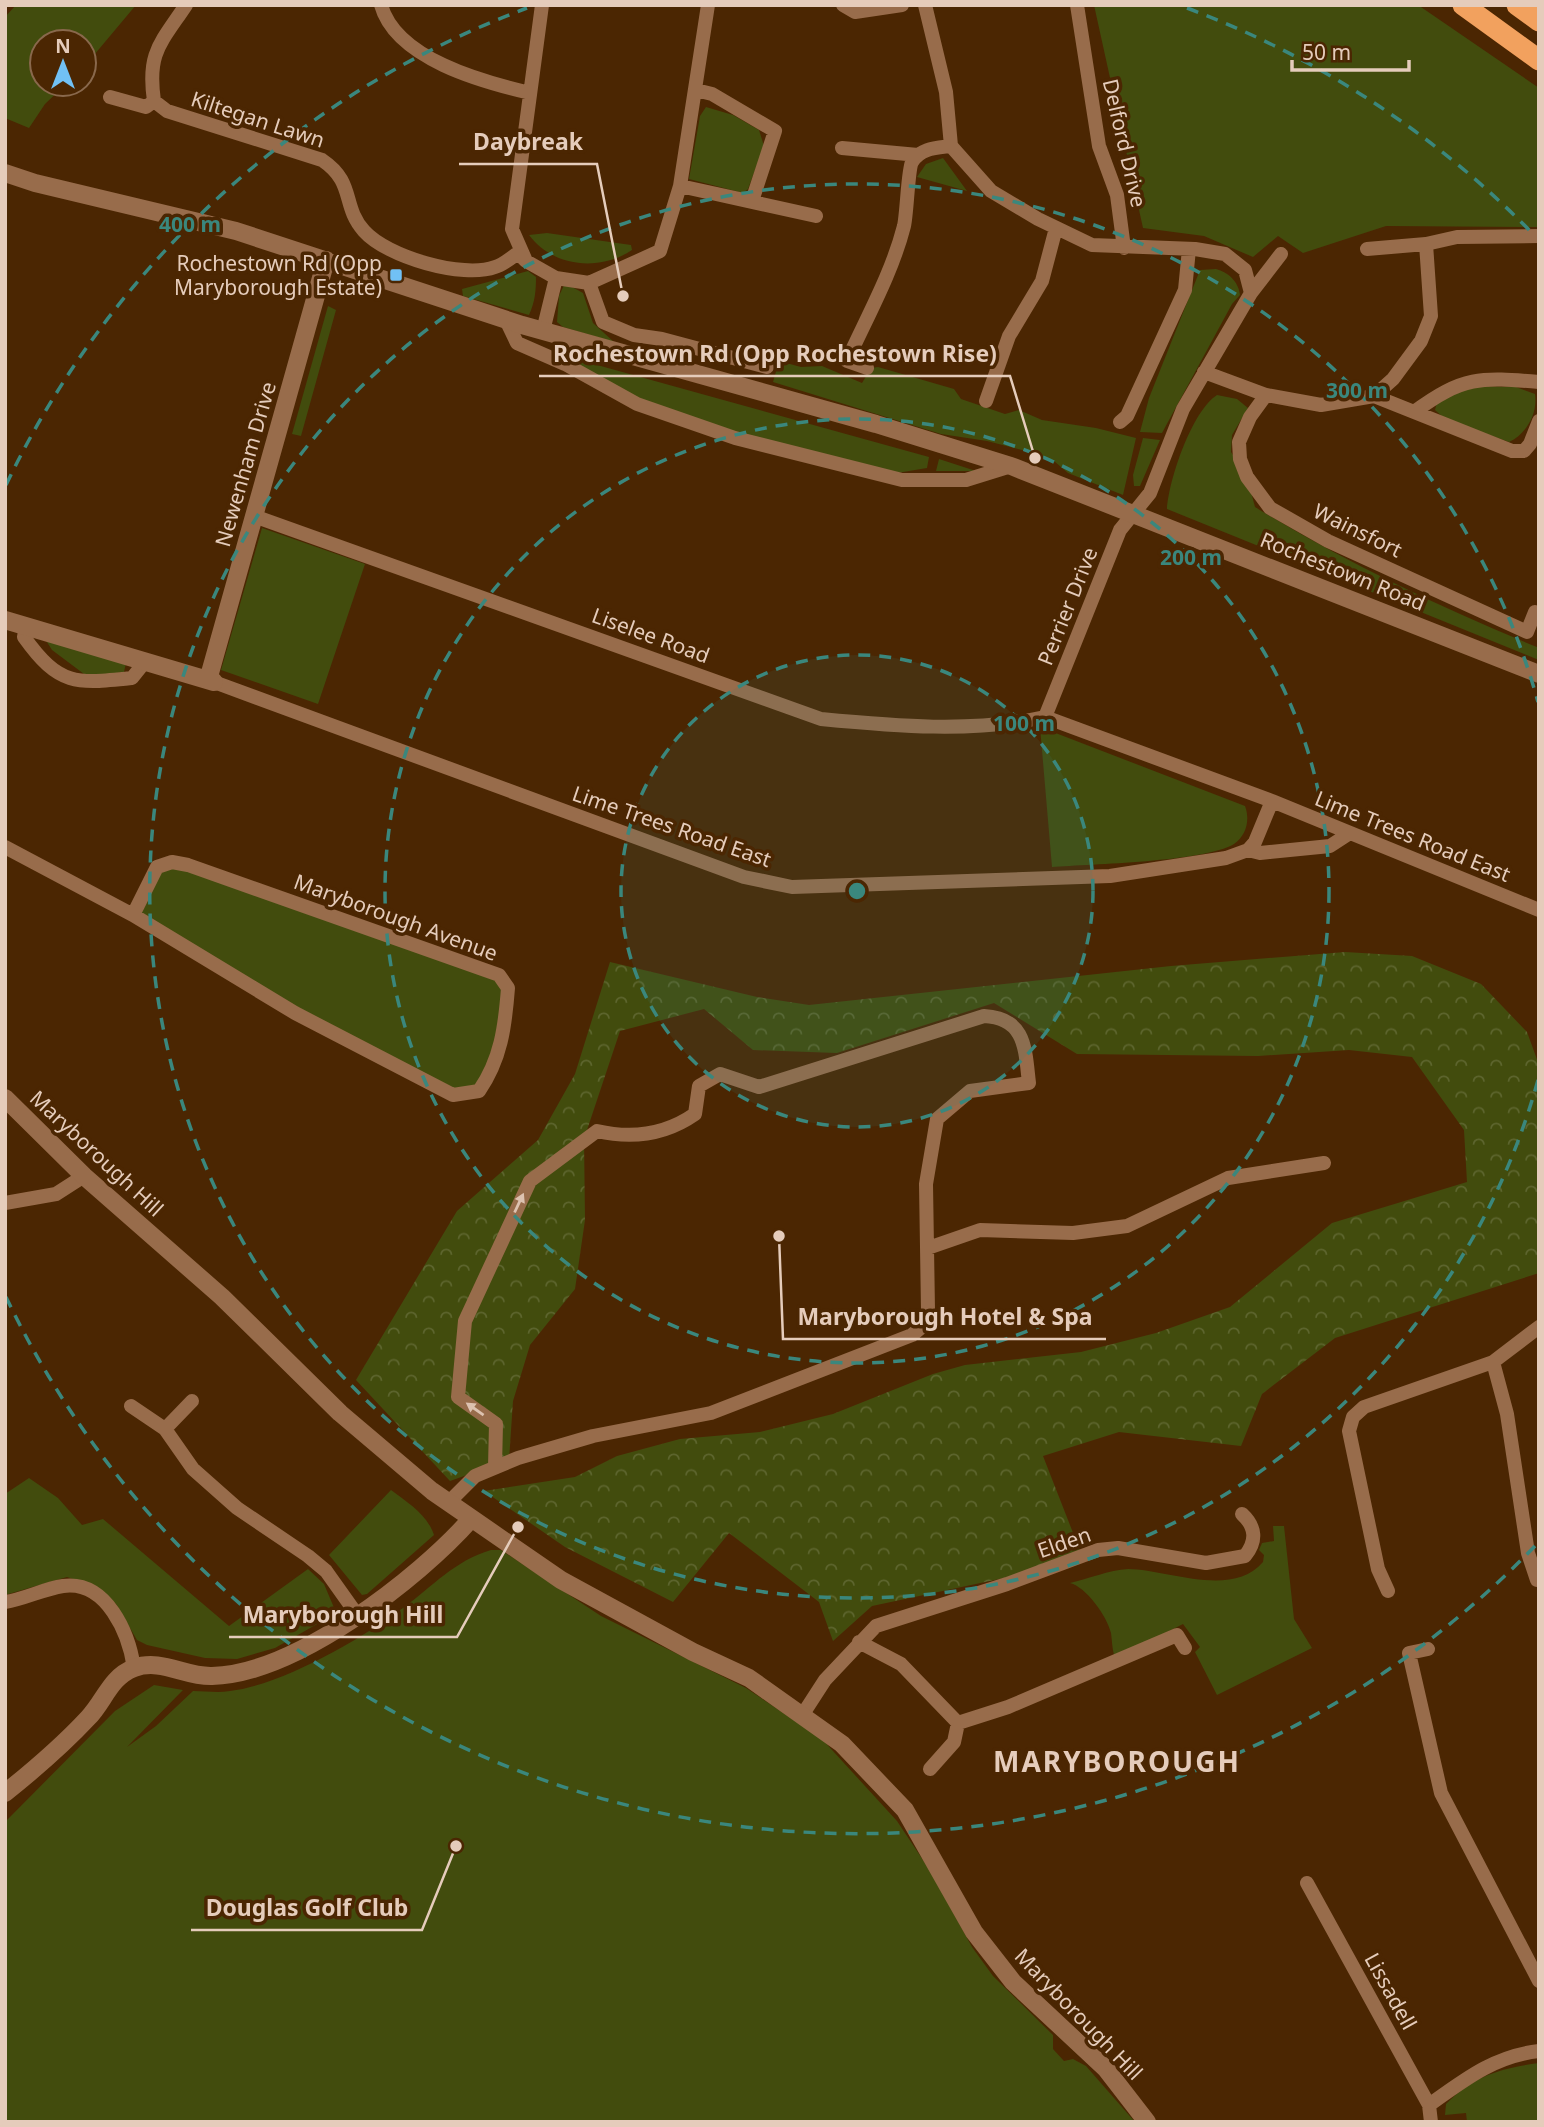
<svg xmlns="http://www.w3.org/2000/svg" width="1544" height="2127" viewBox="0 0 1544 2127" font-family="'Noto Sans',sans-serif">
  <style>
    .green { fill: #424c0d }
    .forest { fill: url(#forest-crowns) }
    .lines { fill: none; stroke-linecap: round; stroke-linejoin: round }
    .street { stroke: #986c4b; stroke-width: 14 }
    .secondary { stroke: #986c4b; stroke-width: 18 }
    .highway { stroke: #f2a15e; stroke-width: 21 }
    .oneway { fill: #ddc2b0 }
    .ring { fill: none; stroke: #3a877d; stroke-width: 3.5; stroke-dasharray: 12 9 }
    .poi-dot { fill: #71c1f5; stroke: #4b2602; stroke-width: 2.5 }
    .labels { text-anchor: middle; dominant-baseline: central; stroke-width: 7; stroke-linejoin: round; paint-order: stroke }
    .street-label { font-size: 21px; fill: #e5ccbb; stroke: #4b2602 }
    .poi-label { font-size: 21px; fill: #e5ccbb; stroke: #4b2602; text-anchor: end }
    .district-label { font-size: 28px; font-weight: bold; letter-spacing: 2px; fill: #e5ccbb; stroke: #4b2602 }
    .centre { fill: #3a877d; stroke: #4b2602; stroke-width: 3.5 }
    .ring-label { font-size: 21px; text-anchor: middle; font-weight: bold; fill: #3a877d; stroke: #4b2602; stroke-width: 7; stroke-linejoin: round; paint-order: stroke }
    .leader { fill: none; stroke: #e5ccbb; stroke-width: 2.5 }
    .callout-dot { fill: #e5ccbb; stroke: #4b2602; stroke-width: 2.5 }
    .callout-label { font-size: 23px; text-anchor: middle; font-weight: bold; fill: #e5ccbb; stroke: #4b2602; stroke-width: 7; stroke-linejoin: round; paint-order: stroke }
  </style>
  <defs>
    <pattern id="forest-crowns" width="20" height="18" patternUnits="userSpaceOnUse" patternTransform="scale(1.75)"><rect width="20" height="18" fill="#424c0d"/><path d="M2 6a3 3 0 1 1 6 0M12 15a3 3 0 1 1 6 0" fill="none" stroke="#5d652e"/></pattern>
  </defs>
  <rect width="100%" height="100%" fill="#4b2602"/>
  <!-- green -->
  <path class="green" d="M16,5H136L84,67V42H42V84H66L45,104L29,128L5,118V17Z
    M1094,5H1418L1539,88V227L1386,226L1303,253L1278,236L1253,257L1204,236L1143,228Z
    M706,107L733,115L759,130L764,146L748,189L743,193L689,179L700,116Z
    M943,158L967,191L917,177L926,164Z
    M547,233L631,245L632,250C599,272 553,267 529,235Z
    M1216,269C1228,272 1239,282 1240,295L1232,304L1162,433L1140,432L1149,398L1200,270Z
    M528,271L536,277C536,291 535,302 529,315L463,296L462,289Z
    M565,283L583,293L593,323L614,342L563,327L557,322L559,296Z
    M328,306L336,310L301,436L292,434Z
    M543,350L929,457L927,468L897,473L734,434L638,399Z
    M779,361L801,367L822,366L862,383L871,368L878,367L954,389L961,399L1005,414L1019,410L1042,420L1096,428L1136,438L1123,495L1068,473L1054,461L1034,453L987,441L941,434L773,382Z
    M1474,386L1516,387L1535,394C1538,414 1526,434 1509,442L1445,419L1435,410L1437,402Z
    M1217,395L1237,399L1248,408L1232,435L1231,452L1247,477L1255,507C1345,562 1439,607 1537,647L1539,643V660L1167,509C1169,479 1192,411 1217,395Z
    M1143,438L1160,440L1140,486H1134L1133,475Z
    M939,459L976,471H936Z
    M262,528L365,564L318,704L221,670Z
    M45,639L126,663L124,672L88,677L52,650Z
    M1040,727L1245,806C1250,819 1247,835 1234,844C1204,862 1091,864 1052,867Z
    M172,862L499,975L508,988L484,1084L447,1092L133,915L157,867Z
    M29,1478L58,1498L82,1525L103,1519L229,1626L308,1569L324,1584L335,1610L326,1619L275,1648L237,1659L205,1658L147,1645L137,1640L116,1604L91,1585L67,1577L5,1595V1494Z
    M391,1490C408,1503 427,1514 434,1535L367,1594L362,1595L329,1555Z
    M1273,1526H1284L1294,1619L1312,1648L1217,1695L1195,1652L1200,1647L1183,1624L1128,1652L1114,1655C1112,1648 1112,1640 1111,1633C1107,1616 1086,1587 1070,1583C1088,1579 1109,1570 1128,1569C1166,1569 1232,1599 1263,1562L1264,1555L1259,1550L1262,1543L1274,1541Z
    M491,1550H501L601,1616L746,1688L822,1739L897,1821L929,1869L972,1947L993,1976L1053,2035V2049L1064,2061L1073,2059L1086,2066L1135,2122H5V1822L115,1711L154,1685L183,1690L127,1747L156,1726L193,1691C205,1691 218,1693 230,1691C282,1685 361,1639 403,1608C433,1586 454,1561 491,1550Z
    M1539,2063V2122H1467L1466,2113L1445,2115L1446,2104C1473,2076 1501,2068 1539,2063Z"/>
  <!-- forest -->
  <path class="forest" d="M1345,952L1412,956L1481,984L1527,1032L1539,1065V1273L1335,1338L1262,1394L1241,1446L1119,1432L1043,1456L1084,1561L872,1606L833,1641L819,1602L729,1533L673,1602L565,1547L484,1491L575,1477L617,1456L680,1439L760,1432L833,1414L933,1374L965,1365L1081,1352L1156,1333L1230,1307L1332,1223L1467,1182L1464,1130L1412,1057L1349,1050L1258,1056L1077,1054L994,1003L837,1053L753,1050L704,1009L620,1031L584,1139L585,1220L575,1289L530,1345L513,1401L509,1460L450,1481L356,1380L457,1211L538,1140L575,1074L610,962L757,997L809,1005L1171,966Z"/>
  <g class="lines">
    <!-- street -->
    <path class="street" d="M186,5C160,44 147,53 154,101L167,111L322,160C356,183 341,205 364,231C387,257 463,279 495,267C503,265 511,258 518,253L526,261
      M381,5C396,59 483,82 530,93
      M542,5L512,229L526,261L556,278L589,283L660,251L680,186L708,5
      M843,5L855,12L902,5
      M925,5L946,92L951,146
      M1077,5L1099,146L1117,195L1124,248
      M696,90L712,94L775,131L752,201
      M110,97L146,107L154,101
      M842,148L918,155
      M680,186L816,216
      M1367,249L1426,244L1457,237L1539,236
      M589,283L603,322L634,335L662,339L767,367
      M506,320L517,343L565,364L637,404L735,438L902,480H966L1011,466
      M543,331L556,278
      M867,368L847,361C867,317 892,273 904,226C907,213 908,169 912,162C921,148 936,148 951,146L991,191L1038,219L1092,245L1195,249L1225,254L1245,270L1251,293
      M1204,372L1266,395L1250,417L1239,442L1240,459L1247,477L1270,508L1328,541L1527,632L1535,612
      M1266,395L1321,405L1374,396L1393,379L1421,341L1431,316L1426,244
      M1374,396L1512,451H1524L1530,444L1539,421
      M986,401L1009,336L1042,281L1056,228
      M1414,412C1463,376 1480,377 1539,382
      M1120,422L1127,416L1185,290L1189,249
      M254,516L821,719C894,726 973,733 1045,717
      M26,626L24,637C59,686 76,684 132,678L144,663
      M214,682L744,877L792,887L1110,876L1226,858L1248,850L1255,842L1272,801
      M1045,717L1272,801L1539,910
      M1045,717L1120,530L1150,493L1183,409L1251,293L1281,254
      M5,847L133,915L295,1013L453,1095L479,1091C501,1059 505,1027 508,988L499,975L188,865L172,862L157,867L133,915
      M1248,850L1260,853L1330,846L1350,833
      M5,1203L56,1194L84,1176
      M928,1248L980,1230L1073,1233L1127,1226L1228,1178L1324,1163
      M1493,1362L1507,1414L1528,1553L1537,1580
      M131,1406L165,1429L193,1469L237,1508L308,1556L326,1571L358,1616
      M165,1429L192,1401
      M448,1503L475,1476L518,1458L593,1436L711,1413L912,1335L924,1325L928,1310L926,1184L937,1119L970,1091L1029,1083C1025,1049 1026,1018 984,1016L759,1087L720,1074L699,1086L695,1114C665,1135 632,1139 597,1131L530,1181L465,1321L458,1397L496,1424L495,1467
      M1388,1591L1378,1569L1349,1431L1353,1417L1364,1407L1493,1362L1539,1327
      M5,1602C25,1599 43,1589 63,1586C107,1580 129,1634 134,1668
      M859,1642L901,1664L958,1723L1008,1707L1177,1635L1185,1648
      M1428,1649L1409,1653L1441,1793L1539,1981
      M803,1714L825,1680L876,1626L1007,1584L1098,1550L1118,1548L1206,1563L1245,1556C1257,1541 1256,1527 1242,1514
      M930,1769L954,1742L958,1723
      M1307,1883L1429,2105L1431,2122
      M1429,2105C1464,2080 1494,2056 1539,2051"/>
    <!-- secondary -->
    <path class="secondary" d="M5,173L35,183L236,231L522,325L876,424L1011,466L1539,674
      M5,620L214,682
      M208,680L326,260
      M5,1098L84,1176L222,1297L340,1413L432,1491L561,1580L693,1652L749,1678L842,1744L905,1810L974,1932L1013,1982L1106,2069L1147,2122
      M5,1793C35,1769 62,1746 88,1718C104,1702 110,1677 134,1668C161,1658 185,1677 212,1676C295,1674 418,1579 471,1519"/>
    <!-- highway -->
    <path class="highway" d="M1463,5L1539,60
      M1517,5L1539,21"/>
  </g>
  <!-- one-way arrows -->
  <defs><path id="oneway-solid" d="M-6-.8H1V-3.2L6.5 0L1 3.2V.8H-6Z" transform="scale(1.75)"/></defs>
  <g class="oneway">
    <use href="#oneway-solid" transform="translate(519 1203) rotate(-65)"/>
    <use href="#oneway-solid" transform="translate(475 1409) rotate(-145)"/>
  </g>
  <!-- distance rings -->
  <circle cx="857" cy="891" r="236" fill="#3a877d" fill-opacity=".12"/>
  <g class="ring">
    <circle cx="857" cy="891" r="236"/>
    <circle cx="857" cy="891" r="472"/>
    <path d="M1538 1080A707 707 0 1 1 1538 702"/>
    <path d="M1535 1546A943 943 0 0 1 6 1297M6 485A943 943 0 0 1 527 8M1187 8A943 943 0 0 1 1535 236"/>
  </g>
  <!-- markers -->
  <rect class="poi-dot" x="389" y="268" width="14" height="14" rx="3.5"/>
  <g class="labels">
    <!-- street labels -->
    <g class="street-label">
      <text transform="translate(258 119) rotate(18)">Kiltegan Lawn</text>
      <text transform="translate(1125 143) rotate(77)">Delford Drive</text>
      <text transform="translate(245 464) rotate(-74)">Newenham Drive</text>
      <text transform="translate(1358 530) rotate(26)">Wainsfort</text>
      <text transform="translate(1343 571) rotate(22)">Rochestown Road</text>
      <text transform="translate(1067 606) rotate(-68)">Perrier Drive</text>
      <text transform="translate(651 635) rotate(20)">Liselee Road</text>
      <text transform="translate(672 826) rotate(19)">Lime Trees Road East</text>
      <text transform="translate(1413 836) rotate(22)">Lime Trees Road East</text>
      <text transform="translate(396 917) rotate(20)">Maryborough Avenue</text>
      <text transform="translate(97 1153) rotate(43)">Maryborough Hill</text>
      <text transform="translate(1064 1542) rotate(-19)">Elden</text>
      <text transform="translate(1391 1991) rotate(61)">Lissadell</text>
      <text transform="translate(1079 2014) rotate(46)">Maryborough Hill</text>
    </g>
    <!-- poi labels -->
    <g class="poi-label">
      <text x="382" y="263">Rochestown Rd (Opp<tspan x="382" dy="24">Maryborough Estate)</tspan></text>
    </g>
    <!-- district labels -->
    <g class="district-label">
      <text x="1117" y="1761">MARYBOROUGH</text>
    </g>
  </g>
  <circle cx="857" cy="891" r="10" class="centre"/>
  <g class="ring-label">
    <text x="190" y="232">400 m</text>
    <text x="1357" y="398">300 m</text>
    <text x="1191" y="565">200 m</text>
    <text x="1024" y="731">100 m</text>
  </g>
  <!-- callouts -->
  <path class="leader" d="M623 296L597 164H459M1035 458L1010 376H539M779 1236L783 1339H1106M518 1527L457 1637H229M456 1846L422 1930H191"/>
  <g class="callout-dot">
    <circle cx="623" cy="296" r="7"/>
    <circle cx="1035" cy="458" r="7"/>
    <circle cx="779" cy="1236" r="7"/>
    <circle cx="518" cy="1527" r="7"/>
    <circle cx="456" cy="1846" r="7"/>
  </g>
  <g class="callout-label">
    <text x="528" y="150">Daybreak</text>
    <text x="775" y="362">Rochestown Rd (Opp Rochestown Rise)</text>
    <text x="945" y="1325">Maryborough Hotel &amp; Spa</text>
    <text x="343" y="1623">Maryborough Hill</text>
    <text x="307" y="1916">Douglas Golf Club</text>
  </g>
  <!-- border -->
  <rect width="1544" height="2127" fill="none" stroke="#e5ccbb" stroke-width="14"/>
  <!-- north arrow -->
  <g transform="translate(63 63)"><circle r="33" fill="#4b2602" stroke="#89684c" stroke-width="2"/>
  <path d="M0-5L12 26L0 18L-12 26Z" fill="#71c1f5"/>
  <text y="-10" font-size="19" font-weight="bold" text-anchor="middle" fill="#e5ccbb">N</text>
  </g>
  <!-- scale -->
  <path d="M1292 60v10h117v-10" fill="none" stroke="#e5ccbb" stroke-width="3.5"/>
  <text x="1302" y="60" font-size="21" fill="#e5ccbb" stroke="#4b2602" stroke-width="5" paint-order="stroke">50 m</text>
</svg>
